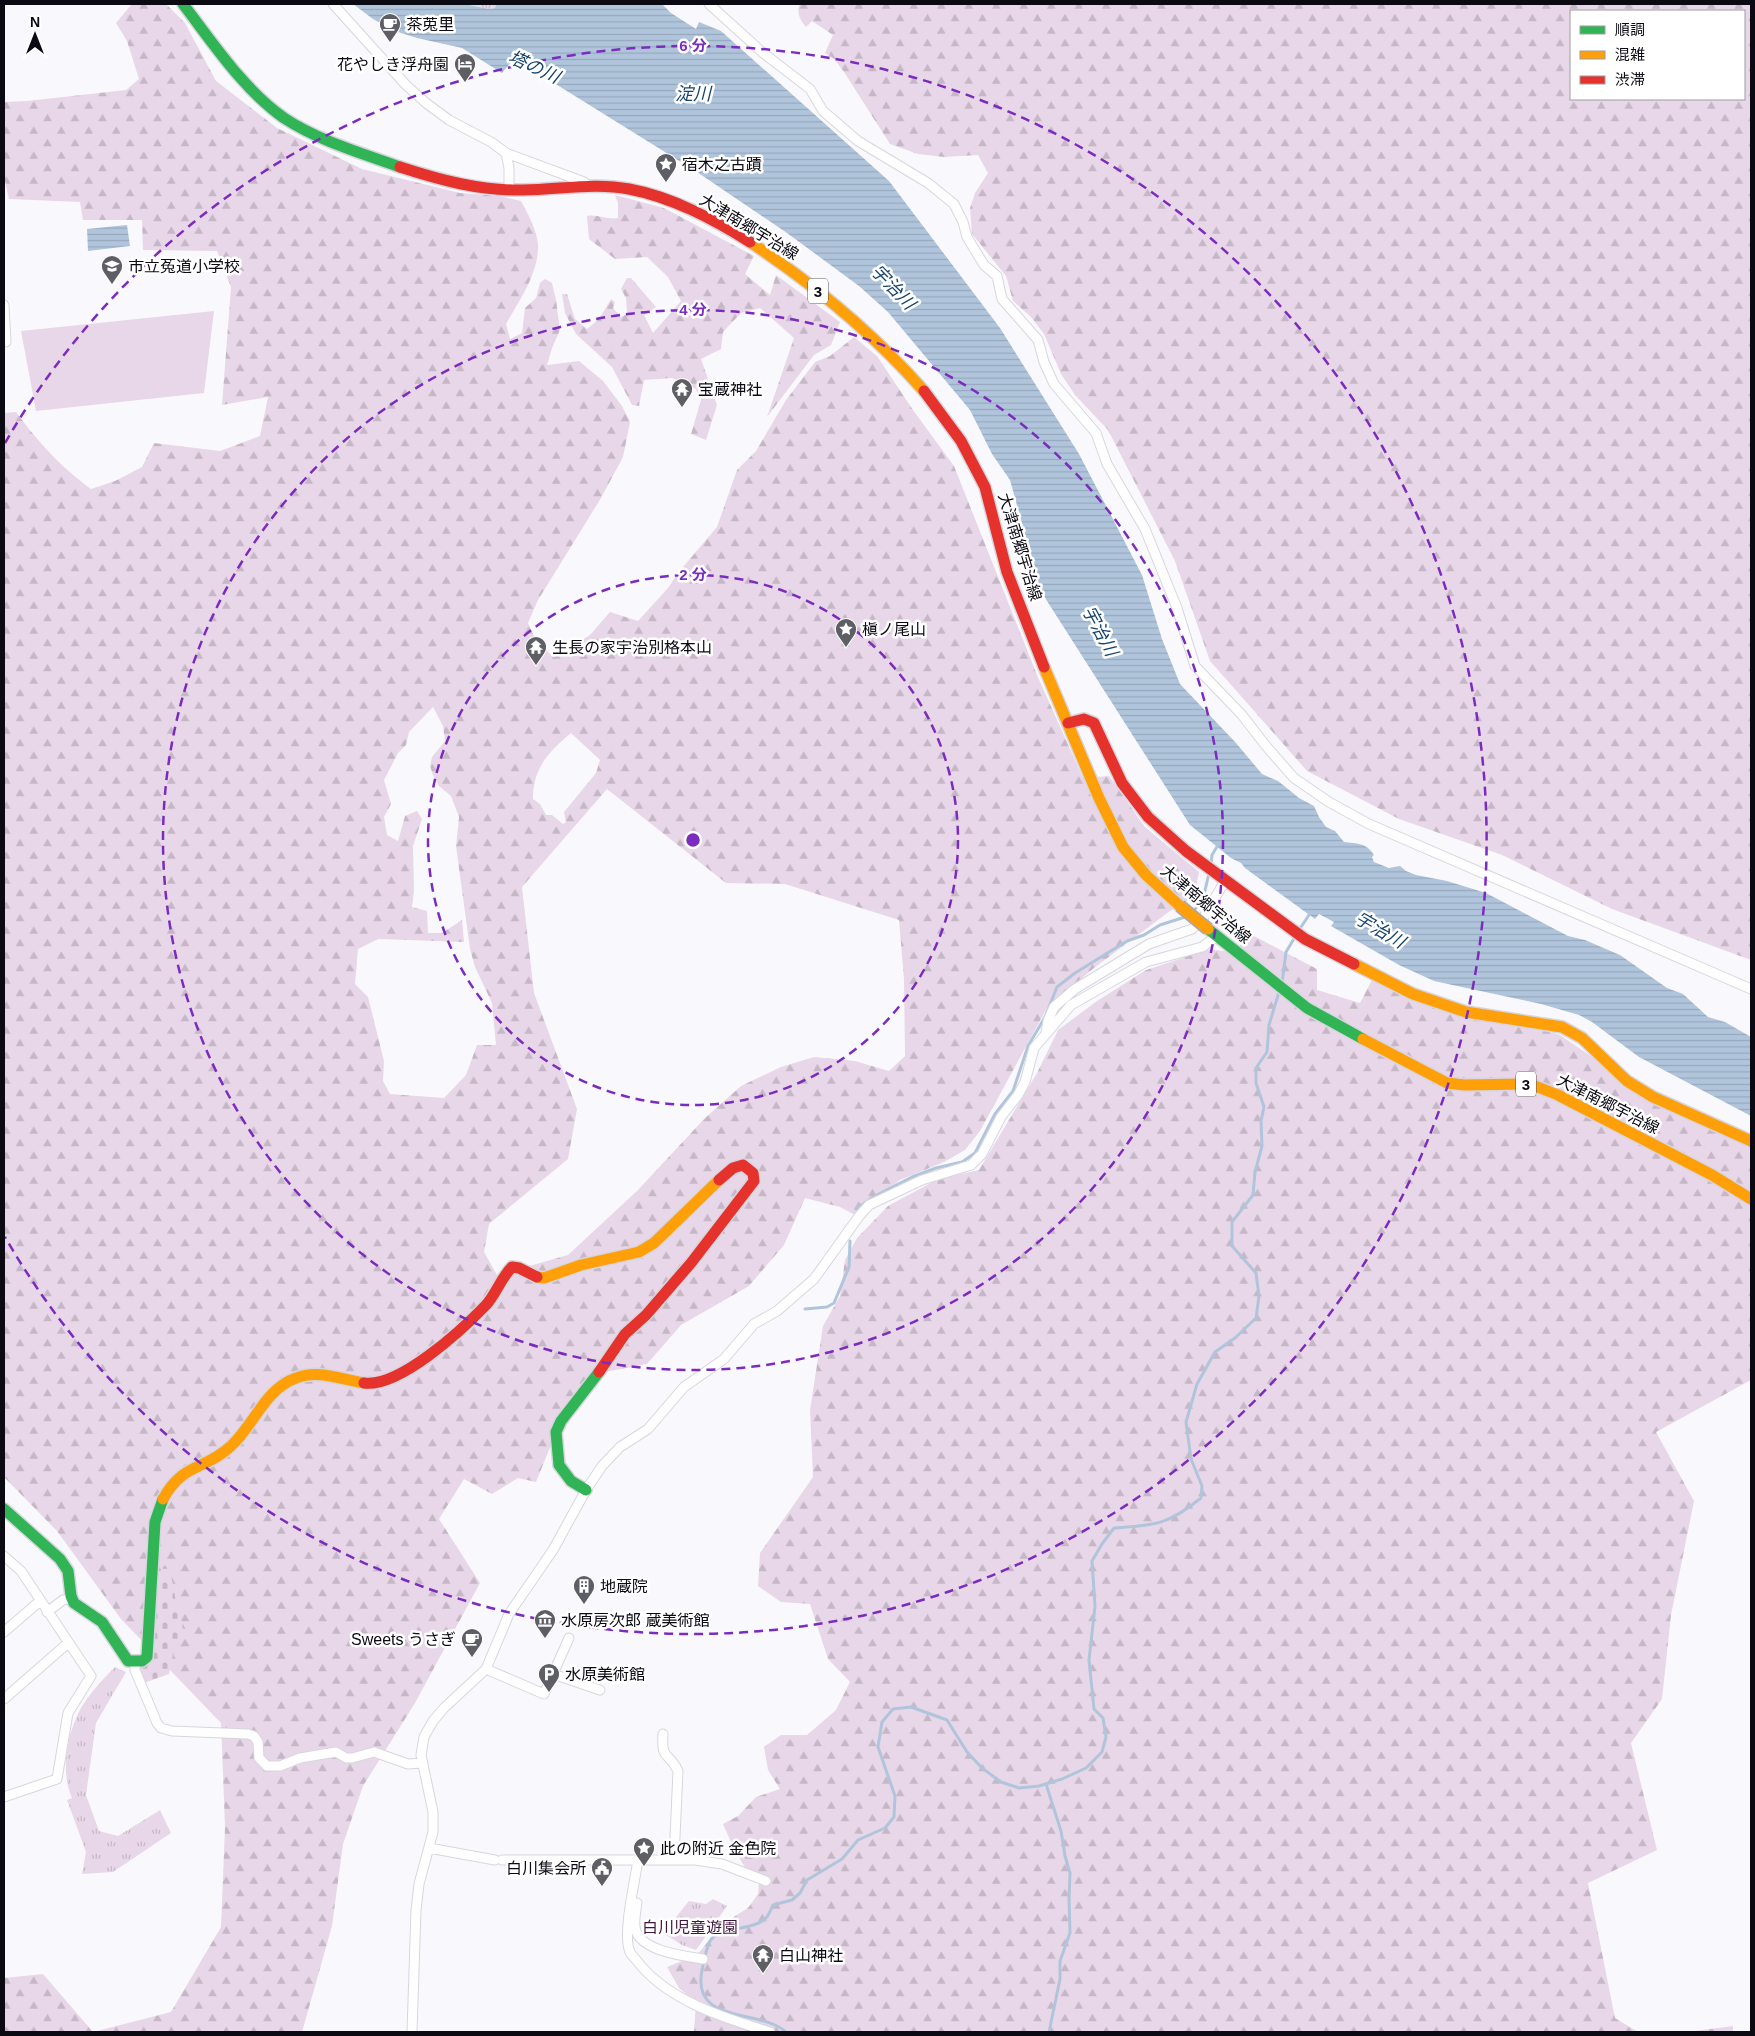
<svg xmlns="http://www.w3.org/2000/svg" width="1755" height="2036" viewBox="0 0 1755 2036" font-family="Arial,'Noto Sans JP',sans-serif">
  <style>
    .grass { fill: url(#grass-tufts) }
    .forest { fill: url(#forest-firs); fill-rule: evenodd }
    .cemetery { fill: url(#cemetery-stones) }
    .garden { fill: #e8d7e8 }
    .water { fill: url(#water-rules) }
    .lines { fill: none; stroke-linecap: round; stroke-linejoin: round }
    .stream { stroke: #b0c5dc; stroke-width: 3 }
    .street-casing { stroke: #d7d6de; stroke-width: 11 }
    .fast-casing { stroke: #d7d6de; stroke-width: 14 }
    .slow-casing { stroke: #d7d6de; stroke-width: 14 }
    .jam-casing { stroke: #d7d6de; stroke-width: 14 }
    .street { stroke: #fefeff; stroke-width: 9 }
    .fast { stroke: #30b455; stroke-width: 11 }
    .slow { stroke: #ff9f0a; stroke-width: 11 }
    .jam { stroke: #e5322d; stroke-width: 11 }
    .slow-bridge-casing { stroke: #aba6b1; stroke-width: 14; stroke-linecap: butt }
    .slow-bridge { stroke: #ff9f0a; stroke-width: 11 }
    .ring { fill: none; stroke: #7b2cbf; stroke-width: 2.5; stroke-dasharray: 9 6 }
    .labels { text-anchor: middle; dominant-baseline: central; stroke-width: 5; stroke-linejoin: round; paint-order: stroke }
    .shield { fill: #fff; stroke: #54545a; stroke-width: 1 }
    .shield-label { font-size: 15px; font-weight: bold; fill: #0b0a13 }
    .poi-label { font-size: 16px; fill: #0b0a13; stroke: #fff; text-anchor: start }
    .street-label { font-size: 16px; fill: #0b0a13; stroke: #fff }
    .park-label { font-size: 16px; fill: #40173e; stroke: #fff }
    .water-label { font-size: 18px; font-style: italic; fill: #17456e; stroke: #fff }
    .centre { fill: #7b2cbf; stroke: #fff; stroke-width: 2.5 }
    .ring-label { font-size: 15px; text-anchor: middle; font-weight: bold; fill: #7b2cbf; stroke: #fff; stroke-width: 5; stroke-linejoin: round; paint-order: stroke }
  </style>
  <defs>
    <pattern id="grass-tufts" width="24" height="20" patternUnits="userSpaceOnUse" patternTransform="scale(1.25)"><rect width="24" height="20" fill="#e8d7e8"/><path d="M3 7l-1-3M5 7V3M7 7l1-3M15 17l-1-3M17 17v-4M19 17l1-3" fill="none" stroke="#c6b7c6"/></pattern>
    <pattern id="forest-firs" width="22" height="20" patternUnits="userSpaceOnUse" patternTransform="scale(1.25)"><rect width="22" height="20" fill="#e8d7e8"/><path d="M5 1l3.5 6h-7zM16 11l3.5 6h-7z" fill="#c6b7c6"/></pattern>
    <pattern id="cemetery-stones" width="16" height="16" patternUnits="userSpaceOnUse" patternTransform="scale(1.25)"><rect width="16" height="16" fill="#e8d7e8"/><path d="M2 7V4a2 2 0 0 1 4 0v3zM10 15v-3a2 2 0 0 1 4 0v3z" fill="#c6b7c6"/></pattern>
    <pattern id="water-rules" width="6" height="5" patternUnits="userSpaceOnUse" patternTransform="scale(1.25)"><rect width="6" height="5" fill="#b0c5dc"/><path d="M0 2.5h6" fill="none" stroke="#96a8bc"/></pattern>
  </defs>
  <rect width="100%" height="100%" fill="#f9f9fd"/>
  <!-- grass -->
  <path class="grass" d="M466,4H496L495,8L489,9Z
    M115,1667L126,1672L96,1723L86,1795L99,1831L118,1836L160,1810L171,1833L113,1872L82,1874L86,1852L67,1800L72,1798C61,1774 66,1740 77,1716C85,1698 101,1681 115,1667Z
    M713,1899L727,1906L696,1950L682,1945L663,1933L689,1901L706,1904Z"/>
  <!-- forest -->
  <path class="forest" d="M136,4H166L185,23L216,81L277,128L362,169L460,193L499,196L521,201C528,214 537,230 538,245C539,273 519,301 506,324L510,339L522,333L525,308L536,298L540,283L545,279L552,283L556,300L560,330L552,348L547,365L579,361L603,381L622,406L630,422L623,457L601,498L538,600L528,623L537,643L554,657L590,635L610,612L638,621L668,588L678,573L717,527L737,470L756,451L786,400L815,362L830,356L854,337L877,356L913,410L954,466L1037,675L1083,778L1109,776L1145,827L1199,872L1194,897L1170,911L1094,968L1048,1006L980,1131L965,1150L944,1162L900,1180L855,1215L840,1207L805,1198L784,1245L749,1286L681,1325L647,1364L589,1375L551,1445L536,1482L518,1478L492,1494L464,1479L439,1519L480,1583L415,1703L363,1786L343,1844L332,1926L302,2032H4V1978L43,1974L93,2032L171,2012L221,1927L225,1827L221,1723L121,1619L57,1531L4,1477V413L16,412C39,443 60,466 91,489L115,481L142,467L154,443L220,451L260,436L268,397L222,405L231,287L217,251L143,250L142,220H83L80,202L9,199L4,177V102L27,101L126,90L139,79L127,41L116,23L131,5ZM433,707L443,726L445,741L432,757L430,766L433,775L439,786L451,796L459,817L456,846L470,949L475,967L492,1003L496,1045H477L466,1075L444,1098L390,1094L383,1081L384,1061L368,997L355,984L358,949L378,939L464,942L462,920L442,933H428L427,911L412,907L414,891L413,846L422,819L417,811L405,816L398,841L387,835L384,817L391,804L384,780L398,753L406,745L409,732ZM571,733L600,760L596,773L564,812L566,822L563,824L552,815H546L540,804L533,799C533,767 549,752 571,733ZM607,789L726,883L785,884L899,920L904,979L905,1056L889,1071L855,1061L814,1057L781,1067L741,1086L704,1119L638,1190L568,1255L497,1275L484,1252L489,1224L568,1159L577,1109L534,993L522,887Z
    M800,4H1751V960L1612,909L1502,855L1399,819L1307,771L1210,661L1175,561L1108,430L1075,395L1061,374L1044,334L1031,317L1013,301L1006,276L972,234L970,208L975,193L988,173L978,155L944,157L918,154L890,144L844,72L834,59L825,53L833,35L812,21L806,27C800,20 796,12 800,4ZM1744,11V99H1571V11Z
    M615,195L664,208L754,256L745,274L770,295L776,275L840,322L831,345L814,355L767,417L794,338L760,308L741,313L723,332L721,349L701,359L717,405L706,440L691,434L701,400L696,389L672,378L644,380L639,406L632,405L612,367L576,334L565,313L562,294H567L575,319L587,329L599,319L611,299L615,302L613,308L621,317L627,314L626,298L621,289L627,278H631L656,307L644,315L653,333L681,301L668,277L647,257L615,259L589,239L587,216C598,214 607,220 618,218V203Z
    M1254,936L1317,969V990L1360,1003L1372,980L1560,1035L1645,1093L1751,1147V1380L1656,1432L1694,1501L1671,1615L1662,1699L1631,1743L1657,1850L1588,1883L1615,2018L1638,2032H694L696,2003L679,1988L667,1967L697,1955L715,1933L735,1916L748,1908L758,1894L759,1883C741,1867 733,1846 723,1824L738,1816L756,1797L780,1789L768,1770L764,1747L781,1735H807L836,1710L850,1682L828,1659L810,1604L781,1602L758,1586L760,1553L813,1477L810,1410L823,1326L840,1296L845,1260L857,1238L888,1206L938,1179L979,1170L1037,1073L1058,1030L1097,1001L1146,970L1210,949L1229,952Z
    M1733,2026V2032H1687Z"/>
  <!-- cemetery -->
  <path class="cemetery" d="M165,1565L171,1574L178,1613L188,1635L174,1651L169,1674L144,1683L139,1668L156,1576Z"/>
  <!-- garden -->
  <path class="garden" d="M214,311L204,393L36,411L21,331Z"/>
  <!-- water -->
  <path class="water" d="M353,4H465L489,9L495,8L496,4H662L671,13L696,29L699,22L721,31L889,181L1000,328L1079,454L1142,575L1162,639L1180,684L1236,743L1262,774L1278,781L1299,798L1314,806L1319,817L1326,827L1335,831L1344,842C1357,844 1366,842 1374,855L1372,857L1374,862L1389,868L1400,866L1406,871L1416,875L1447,881L1486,893L1568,936L1585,940L1620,955L1667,988L1683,994L1708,1017L1725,1022L1751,1037V1116L1639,1057L1592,1022L1579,1015L1541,1004L1434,981L1399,965L1331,926L1334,922L1319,914L1315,919L1245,868L1241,863L1231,858L1190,825L1047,601L1040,588L1010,480L992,454L970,410L888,312L859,286L787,233L697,172L546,78L511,62L502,73L462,48L417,38L395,31L373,19Z
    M127,225L130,246L88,251L87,229Z"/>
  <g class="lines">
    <!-- stream -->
    <path class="stream" d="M1211,865L1212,855L1218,845
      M1194,911L1204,895L1209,873
      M1299,930L1311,912
      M1282,983L1286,952L1295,937
      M856,1209L875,1196L912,1177L936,1168L962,1162L975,1153L995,1114L1013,1091L1028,1046L1045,1017L1057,987L1075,973L1127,941L1144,935L1160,925L1185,917
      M805,1309L827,1307L834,1303L849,1267L850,1241
      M1046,1784L1061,1831L1065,1856L1070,1873L1069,1899L1070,1933L1060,1961V1979L1049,2032
      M786,2032C759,2008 691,2025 702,1970C704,1961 706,1949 710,1941C719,1926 754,1931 766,1918C769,1915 771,1909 773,1905L792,1900L800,1893L807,1880L842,1859L858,1840L885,1828L894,1817L895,1796L878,1747L882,1722L893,1709L911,1707L947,1720L967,1752L982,1768L1001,1782L1019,1788L1039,1786L1062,1779L1086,1768L1102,1752L1106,1737L1103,1718L1094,1709L1089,1660L1095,1606L1092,1561L1102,1544L1114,1528C1155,1525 1168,1525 1201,1498L1202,1486L1191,1459L1186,1422L1197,1384L1215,1352L1235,1338L1256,1318L1259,1296L1256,1273L1232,1246V1222L1253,1195L1255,1172L1262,1146L1261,1121L1264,1107L1256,1083V1068L1267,1052L1269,1025L1279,992"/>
    <!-- street casing -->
    <g class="street-casing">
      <path id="street" d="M333,4L406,85L426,103L449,120L491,142L506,153L509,168V190
        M709,4L762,52L810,89L823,111L858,141L928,183L954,204L963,222L967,237L984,265L997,276L1002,299L1038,340L1044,362L1054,384L1096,433L1107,464L1145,529L1177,608L1195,666L1242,715L1266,746L1294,778L1329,802L1369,824L1751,989
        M506,153L584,182L587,185
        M4,305L6,342
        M1046,1032L1048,1021L1054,1007L1075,989L1149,944L1192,929L1202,920L1225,881
        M4,1556L21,1571L91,1676L68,1713L57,1779L4,1797
        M47,1612L63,1600L71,1599
        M4,1632L40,1601
        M135,1662V1670L157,1723L161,1728L172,1731L248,1734L254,1736L258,1742L259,1758L267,1766H280L300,1758L336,1752L346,1758H352L374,1752L408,1764L422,1763
        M486,1669L544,1694L569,1638
        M553,1674L600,1690
        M4,1699L68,1643
        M663,1734C661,1762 669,1751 678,1771L674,1859
        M429,1848L495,1860
        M502,1860H695L722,1864L766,1881
        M638,1860C635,1881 622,1935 630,1952C631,1955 635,1958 637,1961C668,2001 724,2018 770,2032
        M637,1903C636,1910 634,1919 635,1927C638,1951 684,1956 703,1959
        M412,2032L416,1910L419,1884L433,1832V1812L421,1755L424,1737L433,1721L444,1708L486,1669L509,1614L553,1550L586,1490L602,1466L620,1447L648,1429L684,1387L724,1359L754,1324L777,1311L814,1279L860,1215L869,1205L922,1180L971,1165L982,1154L1001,1117L1018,1095L1025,1082L1034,1048L1071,1005L1146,962L1202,947L1217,936"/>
    </g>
    <!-- fast casing -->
    <g class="fast-casing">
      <path id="fast" d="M183,4C213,43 243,89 284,118C319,141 361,153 400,167
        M1208,929L1307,1008L1363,1039
        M586,1490L571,1481L559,1465L556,1432L561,1421L599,1372
        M4,1509L60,1559L68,1571L71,1596L74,1603L102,1622L128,1661H142L147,1657L155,1522L163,1499"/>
    </g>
    <!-- slow casing -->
    <g class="slow-casing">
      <path id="slow" d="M750,242C815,285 873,333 924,391
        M1044,667L1099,798L1123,847L1146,875L1180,906
        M1354,964L1413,994L1466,1012L1562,1027L1582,1038L1627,1081L1653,1097L1751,1141
        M1363,1039L1447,1083L1464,1085L1530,1084L1558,1095L1712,1175L1751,1199
        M537,1277L544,1278L581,1265L639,1252L654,1243L719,1180
        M163,1499C183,1462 206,1470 231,1446C254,1425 265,1389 296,1378C319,1369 342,1380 364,1383"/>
    </g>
    <!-- jam casing -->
    <g class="jam-casing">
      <path id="jam" d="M400,167C440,180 480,191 523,190C558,190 594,182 629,189C672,197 713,219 750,242
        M924,391L961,441L985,487L1007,572L1044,667
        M1068,723L1084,719L1094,723L1122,783L1148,817L1186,851L1305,939L1354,964
        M599,1372L625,1334L646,1315L691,1263L754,1181L753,1173L743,1165L733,1168L719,1180
        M364,1383C399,1388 462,1330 486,1305C496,1294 501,1278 512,1267L519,1268L537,1277"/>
    </g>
    <!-- street -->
    <use href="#street" class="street"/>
    <!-- fast -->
    <use href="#fast" class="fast"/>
    <!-- slow -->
    <use href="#slow" class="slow"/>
    <!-- jam -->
    <use href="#jam" class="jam"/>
    <!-- slow-bridge casing -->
    <g class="slow-bridge-casing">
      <path id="slow-bridge" d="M1180,906L1208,929"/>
    </g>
    <!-- slow-bridge -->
    <use href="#slow-bridge" class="slow-bridge"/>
  </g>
  <!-- distance rings -->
  <g class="ring">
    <circle cx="693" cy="840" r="265"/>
    <circle cx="693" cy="840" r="530"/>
    <path d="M5 443A794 794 0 1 1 5 1237"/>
  </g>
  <!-- icons -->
  <defs>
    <g id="cafe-pin" transform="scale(1.125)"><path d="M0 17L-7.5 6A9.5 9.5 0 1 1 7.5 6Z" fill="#5e5e65" stroke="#fff"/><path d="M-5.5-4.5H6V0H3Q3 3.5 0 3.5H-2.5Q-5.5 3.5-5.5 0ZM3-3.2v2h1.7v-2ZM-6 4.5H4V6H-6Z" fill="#fff"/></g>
    <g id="hotel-pin" transform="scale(1.125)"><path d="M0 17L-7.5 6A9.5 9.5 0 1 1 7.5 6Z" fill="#5e5e65" stroke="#fff"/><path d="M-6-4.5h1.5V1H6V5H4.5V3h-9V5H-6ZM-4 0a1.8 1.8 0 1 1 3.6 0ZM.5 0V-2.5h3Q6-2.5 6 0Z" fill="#fff"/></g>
    <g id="sight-pin" transform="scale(1.125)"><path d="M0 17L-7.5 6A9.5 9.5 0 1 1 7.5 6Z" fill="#5e5e65" stroke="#fff"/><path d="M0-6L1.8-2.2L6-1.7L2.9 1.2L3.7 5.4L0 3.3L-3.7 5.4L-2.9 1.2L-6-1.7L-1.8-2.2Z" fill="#fff"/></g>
    <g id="school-pin" transform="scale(1.125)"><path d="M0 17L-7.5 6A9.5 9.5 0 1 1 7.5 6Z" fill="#5e5e65" stroke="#fff"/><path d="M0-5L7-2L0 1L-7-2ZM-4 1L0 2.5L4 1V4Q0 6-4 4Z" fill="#fff"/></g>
    <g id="temple-pin" transform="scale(1.125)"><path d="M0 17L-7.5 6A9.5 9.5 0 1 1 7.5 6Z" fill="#5e5e65" stroke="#fff"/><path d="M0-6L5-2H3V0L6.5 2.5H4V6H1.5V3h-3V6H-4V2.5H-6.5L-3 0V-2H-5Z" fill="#fff"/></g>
    <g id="building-pin" transform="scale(1.125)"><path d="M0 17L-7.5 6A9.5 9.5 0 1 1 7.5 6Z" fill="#5e5e65" stroke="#fff"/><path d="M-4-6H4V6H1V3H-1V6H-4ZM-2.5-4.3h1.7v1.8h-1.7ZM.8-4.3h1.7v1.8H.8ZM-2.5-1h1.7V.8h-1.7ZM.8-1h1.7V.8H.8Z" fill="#fff"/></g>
    <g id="museum-pin" transform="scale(1.125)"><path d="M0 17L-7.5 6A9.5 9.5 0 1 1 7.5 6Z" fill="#5e5e65" stroke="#fff"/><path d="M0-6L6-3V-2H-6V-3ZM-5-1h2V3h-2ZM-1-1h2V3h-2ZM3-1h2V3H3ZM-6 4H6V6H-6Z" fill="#fff"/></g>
    <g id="parking-pin" transform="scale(1.125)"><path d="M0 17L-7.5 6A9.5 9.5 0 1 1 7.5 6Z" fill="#5e5e65" stroke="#fff"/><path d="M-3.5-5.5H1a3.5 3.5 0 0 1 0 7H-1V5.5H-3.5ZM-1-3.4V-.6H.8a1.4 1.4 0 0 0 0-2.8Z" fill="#fff"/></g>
    <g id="civic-pin" transform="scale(1.125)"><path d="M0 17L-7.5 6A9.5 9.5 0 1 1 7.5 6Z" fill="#5e5e65" stroke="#fff"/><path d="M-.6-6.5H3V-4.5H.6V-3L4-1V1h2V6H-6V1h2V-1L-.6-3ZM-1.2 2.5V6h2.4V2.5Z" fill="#fff"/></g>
  </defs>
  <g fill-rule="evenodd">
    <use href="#cafe-pin" x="390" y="24"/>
    <use href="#hotel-pin" x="465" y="64"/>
    <use href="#sight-pin" x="666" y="164"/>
    <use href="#school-pin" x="112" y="266"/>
    <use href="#temple-pin" x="682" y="389"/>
    <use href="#sight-pin" x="846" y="629"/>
    <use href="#temple-pin" x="536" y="647"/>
    <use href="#building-pin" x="584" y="1586"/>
    <use href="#museum-pin" x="545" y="1620"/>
    <use href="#cafe-pin" x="472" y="1639"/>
    <use href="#parking-pin" x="549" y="1674"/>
    <use href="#sight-pin" x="644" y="1848"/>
    <use href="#civic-pin" x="602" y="1868"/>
    <use href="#temple-pin" x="763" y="1955"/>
  </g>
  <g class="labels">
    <!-- shield labels -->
    <g class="shield">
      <rect x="808" y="278.5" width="20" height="25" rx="4"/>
      <rect x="1516" y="1071.5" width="20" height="25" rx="4"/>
    </g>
    <g class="shield-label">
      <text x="818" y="291">3</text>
      <text x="1526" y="1084">3</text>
    </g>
    <!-- poi labels -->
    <g class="poi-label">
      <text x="406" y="24">茶莵里</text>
      <text x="449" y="64" text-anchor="end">花やしき浮舟園</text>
      <text x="682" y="164">宿木之古蹟</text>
      <text x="128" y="266">市立菟道小学校</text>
      <text x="698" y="389">宝蔵神社</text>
      <text x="862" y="629">槇ノ尾山</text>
      <text x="552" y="647">生長の家宇治別格本山</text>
      <text x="600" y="1586">地蔵院</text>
      <text x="561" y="1620">水原房次郎 蔵美術館</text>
      <text x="456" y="1639" text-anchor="end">Sweets うさぎ</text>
      <text x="565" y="1674">水原美術館</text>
      <text x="660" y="1848">此の附近 金色院</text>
      <text x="586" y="1868" text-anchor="end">白川集会所</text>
      <text x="779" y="1955">白山神社</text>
    </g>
    <!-- street labels -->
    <g class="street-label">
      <text transform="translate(749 227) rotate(31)">大津南郷宇治線</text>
      <text transform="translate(1020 547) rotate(73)">大津南郷宇治線</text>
      <text transform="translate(1206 904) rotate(40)">大津南郷宇治線</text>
      <text transform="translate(1608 1104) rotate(27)">大津南郷宇治線</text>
    </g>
    <!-- park labels -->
    <g class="park-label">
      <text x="690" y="1927">白川児童遊園</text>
    </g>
    <!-- water labels -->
    <g class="water-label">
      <text transform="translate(534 67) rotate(24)">塔の川</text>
      <text x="693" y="94">淀川</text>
      <text transform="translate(893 287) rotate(46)">宇治川</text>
      <text transform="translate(1100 631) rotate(62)">宇治川</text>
      <text transform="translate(1380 930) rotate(30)">宇治川</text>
    </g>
  </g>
  <circle cx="693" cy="840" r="8" class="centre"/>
  <g class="ring-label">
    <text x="693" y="51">6 分</text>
    <text x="693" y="315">4 分</text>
    <text x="693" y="580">2 分</text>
  </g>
  <!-- border -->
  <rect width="1755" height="2036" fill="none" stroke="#0b0a13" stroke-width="10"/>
  <!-- legend -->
  <rect x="1570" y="10" width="175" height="90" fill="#ffffff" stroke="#9d9da1"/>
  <rect x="1580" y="26" width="25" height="8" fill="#30b455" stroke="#9d9da1"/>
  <text x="1615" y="35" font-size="15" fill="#0b0a13">順調</text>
  <rect x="1580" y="51" width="25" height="8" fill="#ff9f0a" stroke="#9d9da1"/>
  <text x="1615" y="60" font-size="15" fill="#0b0a13">混雑</text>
  <rect x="1580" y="76" width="25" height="8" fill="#e5322d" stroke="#9d9da1"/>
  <text x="1615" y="85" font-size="15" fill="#0b0a13">渋滞</text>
  <!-- north arrow -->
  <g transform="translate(35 35)" stroke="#ffffff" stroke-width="4" paint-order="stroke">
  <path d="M0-4L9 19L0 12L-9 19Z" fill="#0b0a13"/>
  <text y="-8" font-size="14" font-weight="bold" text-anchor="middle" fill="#0b0a13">N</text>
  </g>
</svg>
